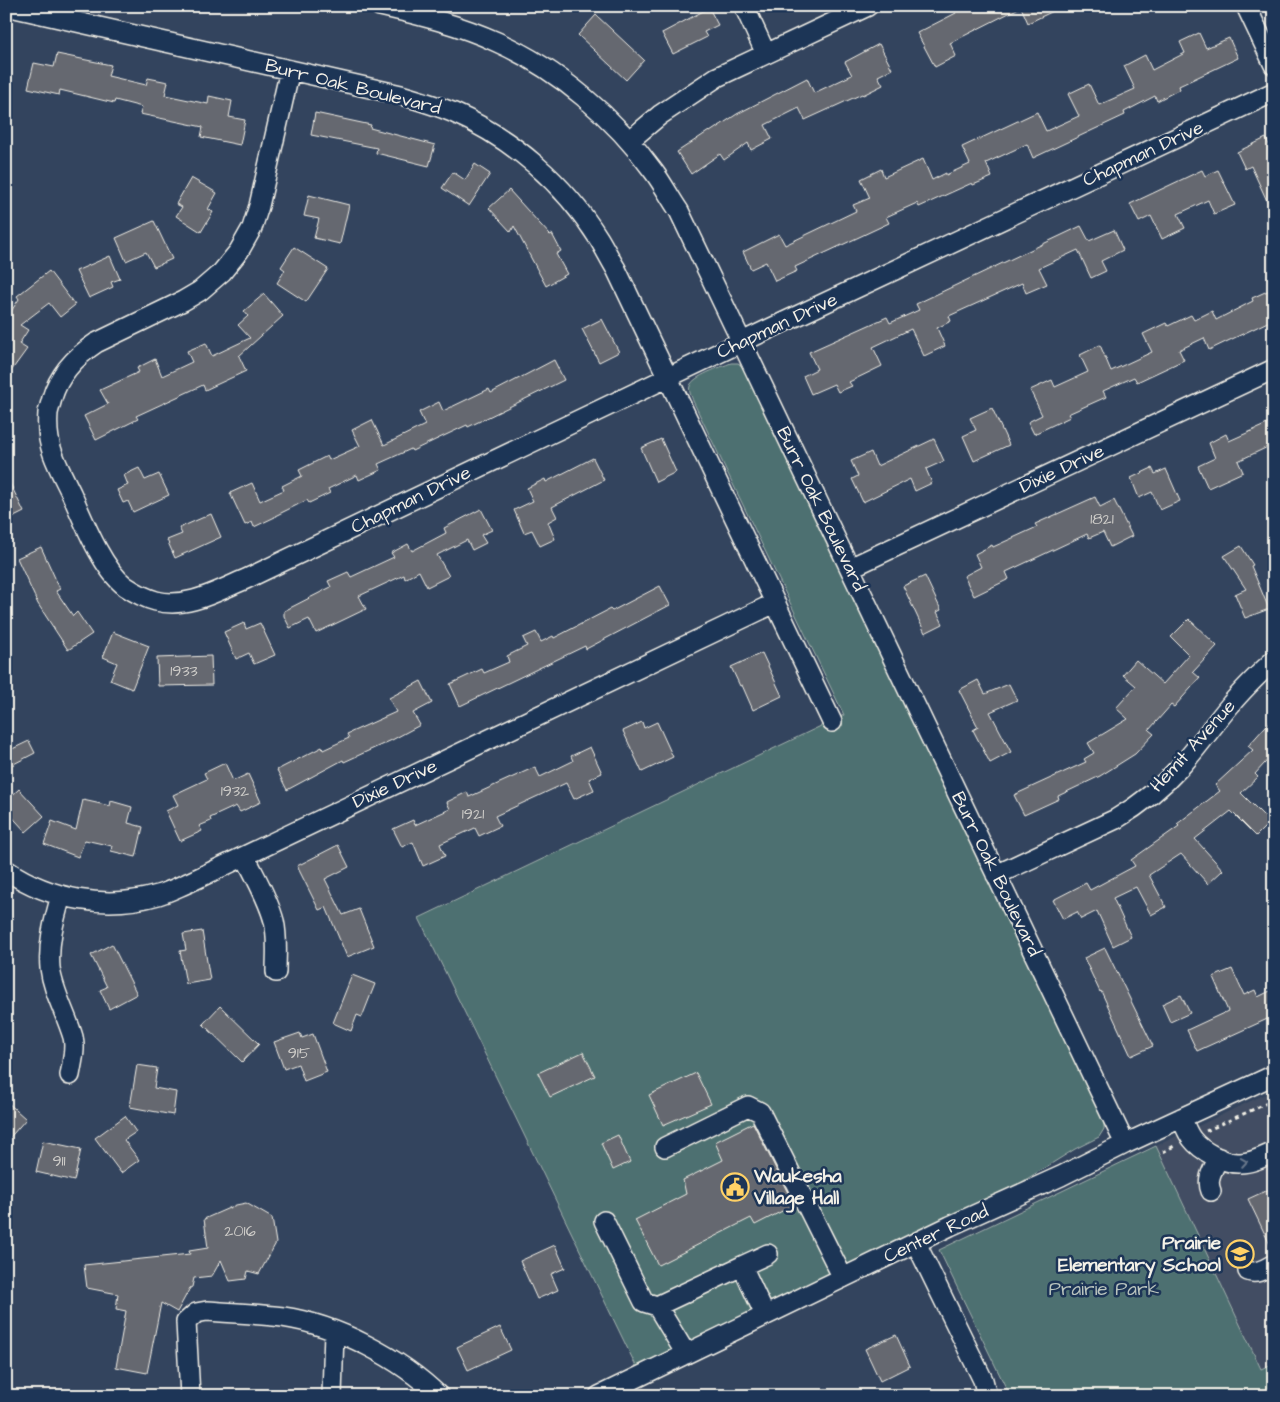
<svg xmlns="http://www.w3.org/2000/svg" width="1280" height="1402" viewBox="0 0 1280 1402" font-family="'Architects Daughter',sans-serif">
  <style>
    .built { fill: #424e63 }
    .green { fill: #4e7071; stroke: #a1b0ac }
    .building { fill: #65676f; stroke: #f4f1e8 }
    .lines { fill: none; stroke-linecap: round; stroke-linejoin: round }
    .minor-casing { stroke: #f4f1e8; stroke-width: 22 }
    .path { stroke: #f4f1e8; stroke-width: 3; stroke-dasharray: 4 4; stroke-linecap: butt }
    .minor { stroke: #1d3557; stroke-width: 19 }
    .oneway { stroke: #68778a }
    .labels { text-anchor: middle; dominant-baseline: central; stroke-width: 5; stroke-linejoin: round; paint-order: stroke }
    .number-label { font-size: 16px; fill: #d0ceca }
    .street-label { font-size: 19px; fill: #f4f1e8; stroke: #1d3557 }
    .poi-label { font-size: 19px; font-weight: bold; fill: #f4f1e8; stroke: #1d3557; text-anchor: start }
    .park-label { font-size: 19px; fill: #bac4be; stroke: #1d3557 }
  </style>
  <rect width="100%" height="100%" fill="#33445e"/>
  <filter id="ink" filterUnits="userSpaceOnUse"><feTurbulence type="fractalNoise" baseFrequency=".02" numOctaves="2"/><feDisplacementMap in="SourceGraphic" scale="10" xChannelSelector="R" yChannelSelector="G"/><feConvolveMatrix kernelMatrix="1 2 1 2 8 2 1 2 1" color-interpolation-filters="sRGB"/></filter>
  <g filter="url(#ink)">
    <!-- built -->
    <path class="built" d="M1274,1090V1363L1261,1369L1156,1146Z"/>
    <!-- green -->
    <path class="green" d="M731,363H738L744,368L1104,1120V1129L1099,1137L1075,1149L1017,1185L637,1368L419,918L844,715L693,401C692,397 688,391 690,386C693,376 721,367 731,363Z
      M1156,1146L1261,1369L1274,1363V1396H1010L939,1250Z"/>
    <!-- building -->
    <path class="building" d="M953,6H1064L1028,23L1021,7L950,43L956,56L935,67L917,33L956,13Z
      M709,8L718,25L704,32L707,37L673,54L662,33Z
      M596,15L644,60L626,80L578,35Z
      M1199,33L1206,48L1229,38L1238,58L1179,86L1180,89L1157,101L1155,96L1124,112L1125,115L1033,158L1027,144L986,163L992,177L973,185L972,183L919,207L917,203L886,217L889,223L795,267L797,271L775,281L766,262L751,269L743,252L779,234L785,245L856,211L853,205L870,198L861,179L881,169L884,177L923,159L932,180L946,173V175L970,164L962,147L1037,112L1046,131L1079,116L1068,94L1089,84L1099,105L1135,89L1124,66L1145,55L1152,70L1185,53L1180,42Z
      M879,44L892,69L878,76L883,85L863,95L862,94L805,120L799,108L765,125L772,139L751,150L748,143L724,160L720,154L691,174L677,152L709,131L710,132L737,114L807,78L814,93L852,75L845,62Z
      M57,54L111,65L108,76L146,85L148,78L168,82L165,95L208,104L209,96L232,101L229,117L245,120L240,145L201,137L203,127L140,114L142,107L115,100L114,103L60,90L59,95L28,88L34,63L54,67Z
      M315,113L371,125L370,128L435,145L429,166L376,153L377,148L311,135Z
      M1266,138L1274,156V216L1251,166L1245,169L1237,152Z
      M475,164L490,174L469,206L442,188L453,172L465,180Z
      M1202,170L1205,176L1218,170L1235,205L1214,214L1208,200L1178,214L1185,228L1162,239L1151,216L1139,222L1130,204Z
      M191,178L217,193L208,209L213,212L201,232L176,216L182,207L176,204Z
      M509,190L550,235L552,234L561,251L556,254L567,274L546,286L514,226L511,232L489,208Z
      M309,195L349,205L340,244L314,238L319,219L304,216Z
      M154,221L172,259L154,267L146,252L126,261L116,238Z
      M1081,226L1089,241L1114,230L1123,250L1101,261L1106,271L1091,278L1078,250L1039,268L1047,284L1026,293L1022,283L949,316L951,321L937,328L945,346L924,356L911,329L873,347L882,366L849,382L852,386L838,392L834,384L811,394L803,376L817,369L809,352L887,317L890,323L919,310L916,304Z
      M294,247L328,269L306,302L277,283L285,270L281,267Z
      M110,256L120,279L111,282L113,287L89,298L76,271Z
      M49,271L75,305L60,317L49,303L20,325L28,330L19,344L27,349L6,378V316H8L19,299L17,296Z
      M1274,288V319L1209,350L1204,338L1179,350L1184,360L1137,382L1134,377L1103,391L1106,397L1068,414L1070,417L1034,434L1028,422L1042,415L1030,390L1052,380L1055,387L1088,372L1080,355L1100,345L1111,371L1152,352L1143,334L1166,323L1168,326L1191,315L1194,320L1212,311L1216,320L1253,301L1252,298Z
      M264,294L283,316L239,356L246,371L205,390L203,385L136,416L138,419L96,440L84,416L108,404L100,390L139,372L137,368L155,359L162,376L192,362L187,351L206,343L212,356L250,338L238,325L248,316L244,311Z
      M602,319L619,352L599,362L582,329Z
      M554,360L564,380L468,427L467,425L412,451L411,449L378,464L381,470L359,480L357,475L328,489L330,493L309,503L307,500L275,516V517L254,527L252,522L245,525L230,493L252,483L260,501L284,490L282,486L302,476L299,470L327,456L329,460L360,446L352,430L372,420L384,445L425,425L419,412L439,402L443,411L489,389L491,393Z
      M992,408L1009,445L974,461L963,436L976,430L970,418Z
      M1274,421V444L1238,461L1243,472L1208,488L1198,466L1215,458L1209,443L1226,434L1229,441Z
      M661,439L676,472L656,482L641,448Z
      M934,439L944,461L926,469L932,483L915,491L910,479L863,502L852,479L858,476L851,461L871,452L877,466Z
      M593,458L604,480L552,507L557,517L548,522L555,539L540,546L532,530L524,533L514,510L533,501L527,488L545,479L546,482Z
      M139,468L145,480L159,474L169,495L133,512L128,501L123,503L117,490L128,485L124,475Z
      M1152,468L1155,474L1166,469L1180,501L1160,510L1152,492L1139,498L1131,478Z
      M6,475L24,512L6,521Z
      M1095,497L1100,507L1114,500L1132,536L1110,547L1103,532L1089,538L1087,534L1006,572L1009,579L974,596L964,576L981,567L975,554L992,545L993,547L1037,527L1035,524Z
      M481,509L492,530L481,535L486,543L472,550L467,540L437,555L449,576L427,587L419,571L405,579L404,575L359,596L366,609L316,633L309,619L290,628L284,616V611L331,587L328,581L348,572L351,577L394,557L391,553L408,544L412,551L446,533L444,528Z
      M211,514L221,537L175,558L167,540L182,534L179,528Z
      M1241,546L1253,565L1251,566L1269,609L1245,618L1235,594L1246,589L1224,556Z
      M41,547L60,589L56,591L73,616L77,612L92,634L68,650L38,604L17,558Z
      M925,576L941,610L937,612L943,624L925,633L903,586Z
      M660,586L670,605L586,649L585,646L460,706L450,684L482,669L484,673L509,662L507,656L527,646L523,638L536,632L541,642L553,636L554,638L610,609L612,611Z
      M1189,619L1217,646L1193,672L1200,678L1174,707L1171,705L1149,730L1154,734L1135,754L1100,776L1058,796L1059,799L1024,815L1014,795L1086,762L1084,759L1094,753L1088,743L1128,719L1116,708L1136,686L1123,675L1136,660L1163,684L1189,655L1171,637Z
      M244,623L246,629L260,623L275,655L254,664L249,653L236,659L224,632Z
      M113,632L149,646L132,689L110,680L117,663L103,657Z
      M762,653L782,696L753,710L742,685L740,686L731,667Z
      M211,656L212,685L158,686L157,658Z
      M978,680L985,694L1009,684L1017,700L990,712L1011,752L990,763L973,730L978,727L959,690Z
      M421,681L432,703L413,713L420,725L392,740L344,762L343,760L287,790L277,770L322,747L323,750L349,738L347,734L396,712L389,698Z
      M1274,717V753L1255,774L1258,777L1241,793L1270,822L1256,836L1231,811L1195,839L1223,870L1208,884L1181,854L1149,875L1166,907L1151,915L1136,887L1113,898L1131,937L1113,946L1097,911L1081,919L1077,912L1063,919L1053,900L1086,883L1090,890L1135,866L1131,860L1179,826L1177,824L1220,791L1215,785L1253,750L1248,746Z
      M642,722L644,728L657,722L673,757L642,772L623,731Z
      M29,741L35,753L6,768V752Z
      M590,747L602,773L589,779L594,790L574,799L566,783L495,816L500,826L479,836L475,828L440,844L445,856L423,866L413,842L402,847L393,829L413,820L415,825L450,809L447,802L467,792L469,797L535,767L540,777L573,761L571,756Z
      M225,763L233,781L248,774L261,802L240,812L236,806L210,818L211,821L199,826L202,831L180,841L166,811L178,805L173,795L207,779L204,773Z
      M19,789L44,816L26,832L6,810V801Z
      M83,800L110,806L111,801L132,807L128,823L143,827L136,857L111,851L112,846L85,840L78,857L44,844L52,821L76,830Z
      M338,845L349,867L325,879L343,915L359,909L374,946L347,957L326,907L319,910L297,866Z
      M202,931L210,980L186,984L180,951L186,950L183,934Z
      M112,944L137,994L109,1009L100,990L107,987L91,955Z
      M1105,948L1153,1046L1131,1056L1101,991L1100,992L1084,958Z
      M1232,969L1244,995L1255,990L1258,997L1274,989V1016L1197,1051L1187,1030L1228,1011L1213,977Z
      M352,975L375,984L362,1017L357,1015L351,1031L333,1023Z
      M1181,995L1190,1013L1170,1022L1162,1004Z
      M220,1006L259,1044L242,1062L203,1024Z
      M300,1033L302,1038L313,1034L327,1072L304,1081L298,1064L284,1069L274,1042Z
      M583,1052L595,1076L550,1097L538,1073Z
      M137,1065L157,1068L154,1088L176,1092L173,1115L130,1107Z
      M696,1073L711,1104L663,1125L649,1095Z
      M6,1101L26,1119L6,1142Z
      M125,1116L136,1132L124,1140L139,1160L121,1173L95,1138Z
      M753,1123L794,1205L755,1225L751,1218L658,1265L635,1220L686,1194L683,1180L723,1160L715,1142Z
      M618,1135L630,1162L613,1170L601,1143Z
      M43,1141L81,1149L74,1181L36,1172Z
      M1274,1187V1253L1248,1199Z
      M246,1203L272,1218L276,1243L259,1274L248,1271L246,1279L230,1281L221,1260L212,1276L194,1278L192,1287L190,1288L177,1312L161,1303L147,1373L116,1367L126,1311L116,1309L118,1294L87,1288L84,1265L190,1254L189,1251L208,1248L204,1219L236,1205Z
      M555,1245L565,1268L551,1274L558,1290L537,1299L520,1261Z
      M500,1327L511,1350L468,1370L457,1347Z
      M896,1335L910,1366L880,1381L865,1349Z"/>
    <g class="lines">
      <!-- minor casing -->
      <g class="minor-casing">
        <path id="minor" d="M6,6L401,95C418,100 435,105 452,112C512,138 564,183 599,239C605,249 610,259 616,269L832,722
          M380,6C420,15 460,25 497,42C558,69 615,118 654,172C663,184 670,198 679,211L1125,1144
          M744,6L766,54
          M1246,6L1274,65
          M290,70L259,206L252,228L239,251L222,272L200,291L183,301L96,343C75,357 59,374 52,398C51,403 49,408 48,413C47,426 48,441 53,454C58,468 66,482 72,495C84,522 102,568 125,586C134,592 145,598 156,601C188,609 217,591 246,579L767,330L1274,92
          M629,141L660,115L717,77L868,6
          M850,568L1274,369
          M245,856C255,877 268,898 274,921C278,938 276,955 276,972
          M6,870C51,900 106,910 158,895C169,892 180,886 190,882L775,603
          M996,875L1116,819C1140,805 1162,787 1181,766C1199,746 1214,724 1231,704C1244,688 1259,674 1274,660
          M61,896C54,920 48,943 50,968C53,992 66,1013 73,1037C76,1049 72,1063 70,1075
          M1181,1118C1185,1125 1187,1133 1192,1139C1201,1151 1225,1164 1240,1163C1252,1163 1263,1157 1274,1152
          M665,1147L748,1106L760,1112L843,1278
          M1211,1191C1206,1179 1213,1169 1219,1158
          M604,1221L644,1302L657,1306L742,1266L765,1315
          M916,1243L983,1380L987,1396
          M742,1266L768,1254
          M1248,1271C1257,1275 1266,1268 1274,1264
          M657,1306L686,1354
          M190,1396L186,1322L196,1313L207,1311C232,1313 258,1314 283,1317C337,1325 400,1358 439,1396
          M332,1396L334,1331
          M599,1396L950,1226L1061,1176L1125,1144L1274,1075"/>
      </g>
      <!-- path -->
      <path class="path" d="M1206,1131L1274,1100
        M1163,1152L1176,1145"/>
      <!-- minor -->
      <use href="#minor" class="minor"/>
    </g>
    <!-- one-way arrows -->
    <defs><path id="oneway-chevron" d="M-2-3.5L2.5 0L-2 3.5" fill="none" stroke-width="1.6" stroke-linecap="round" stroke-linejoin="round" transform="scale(1.25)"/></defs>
    <use class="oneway" href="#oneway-chevron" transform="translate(1244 1162) rotate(-9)"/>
  </g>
  <!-- icons -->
  <defs>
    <g id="civic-ring" transform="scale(1.4375)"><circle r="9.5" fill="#1d3557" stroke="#ffd166" stroke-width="1.5"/><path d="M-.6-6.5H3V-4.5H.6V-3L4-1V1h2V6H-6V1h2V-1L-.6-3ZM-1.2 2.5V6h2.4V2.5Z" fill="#ffd166"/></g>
    <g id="school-ring" transform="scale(1.4375)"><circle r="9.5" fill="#1d3557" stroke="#ffd166" stroke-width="1.5"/><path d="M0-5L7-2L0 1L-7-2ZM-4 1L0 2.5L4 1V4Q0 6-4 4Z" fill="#ffd166"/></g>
  </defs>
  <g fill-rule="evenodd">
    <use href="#civic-ring" x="735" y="1187"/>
    <use href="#school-ring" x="1240" y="1254"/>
  </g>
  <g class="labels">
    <!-- number labels -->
    <g class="number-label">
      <text x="1102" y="519">1821</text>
      <text x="184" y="671">1933</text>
      <text x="235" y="791">1932</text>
      <text x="473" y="814">1921</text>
      <text x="299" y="1053">915</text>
      <text x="59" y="1161">911</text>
      <text x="240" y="1231">2016</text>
    </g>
    <!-- street labels -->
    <g class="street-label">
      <text transform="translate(353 87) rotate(14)">Burr Oak Boulevard</text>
      <text transform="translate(1143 154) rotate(-25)">Chapman Drive</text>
      <text transform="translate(777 326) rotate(-25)">Chapman Drive</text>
      <text transform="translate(1062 469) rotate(-25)">Dixie Drive</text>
      <text transform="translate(411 500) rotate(-26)">Chapman Drive</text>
      <text transform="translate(821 509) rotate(64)">Burr Oak Boulevard</text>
      <text transform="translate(1193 746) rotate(-48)">Hemit Avenue</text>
      <text transform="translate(395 784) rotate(-25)">Dixie Drive</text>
      <text transform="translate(996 874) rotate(64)">Burr Oak Boulevard</text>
      <text transform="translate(936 1234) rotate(-25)">Center Road</text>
    </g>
    <!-- poi labels -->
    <g class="poi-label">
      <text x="754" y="1176">Waukesha<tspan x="754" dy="22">Village Hall</tspan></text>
      <text x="1221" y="1243" text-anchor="end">Prairie<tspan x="1221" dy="22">Elementary School</tspan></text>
    </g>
    <!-- park labels -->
    <g class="park-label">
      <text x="1104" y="1289">Prairie Park</text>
    </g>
  </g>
  <!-- margin -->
  <rect width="1280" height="1402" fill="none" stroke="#1d3557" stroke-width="25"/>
  <rect x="12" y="12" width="1255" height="1377" fill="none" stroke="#f4f1e8" stroke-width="2" filter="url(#ink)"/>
</svg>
